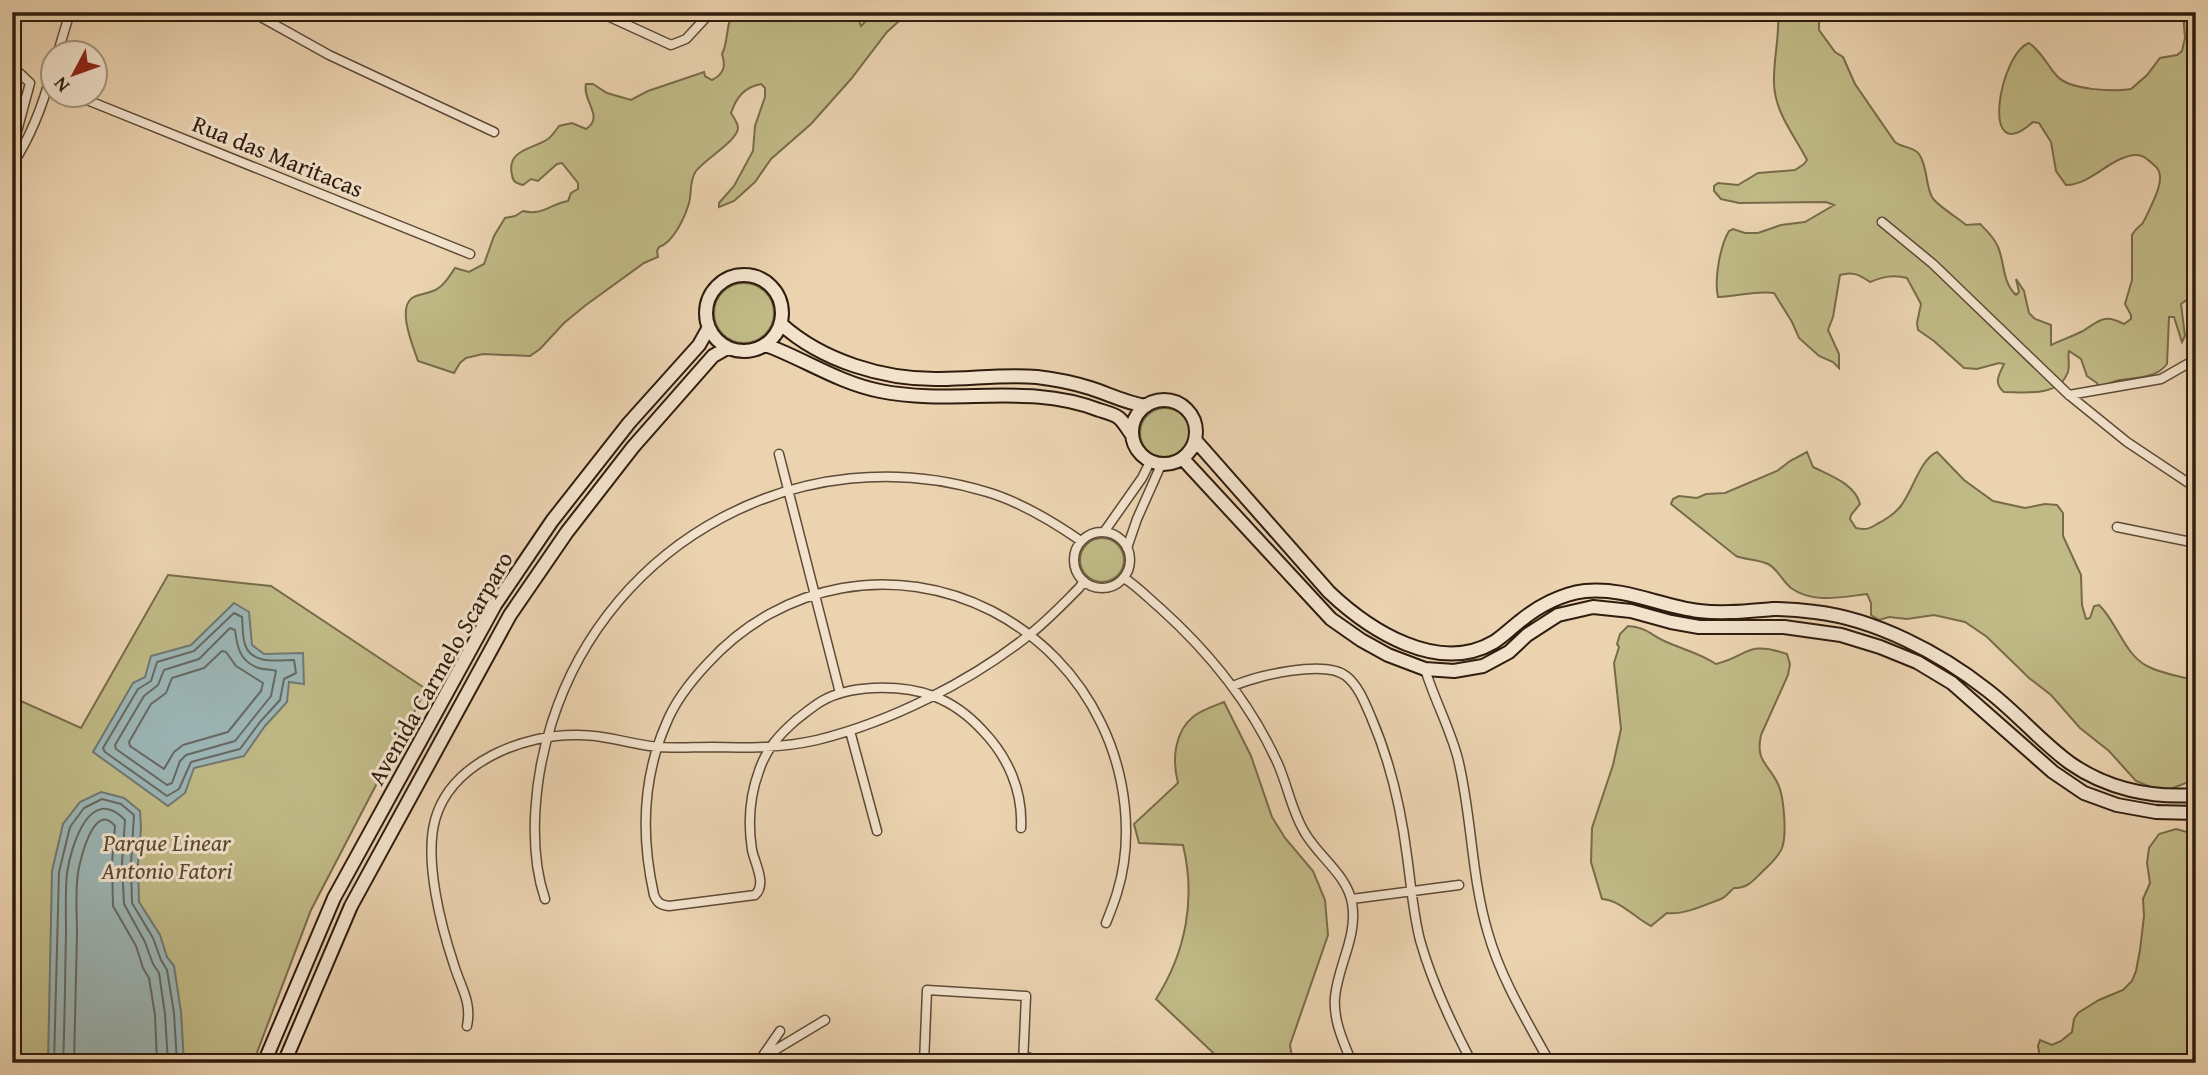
<svg xmlns="http://www.w3.org/2000/svg" width="2208" height="1075" viewBox="0 0 2208 1075" font-family="'Gentium Book Plus',serif">
  <style>
    .green { fill: #c0ba86; stroke: #786b4a; stroke-width: 2 }
    .water { fill: #9cb6b6; stroke: #707873; stroke-width: 2 }
    .lines { fill: none; stroke-linecap: round; stroke-linejoin: round }
    .shore { stroke: #666962; stroke-width: 2 }
    .minor-casing { stroke: #5e4a36; stroke-width: 11 }
    .secondary-casing { stroke: #2f1c0e; stroke-width: 16 }
    .minor { stroke: #f2e2cc; stroke-width: 8 }
    .secondary { stroke: #f2e2cc; stroke-width: 12 }
    .labels { text-anchor: middle; dominant-baseline: central; stroke-width: 6; stroke-linejoin: round; paint-order: stroke }
    .street-label { font-size: 24px; fill: #2f1c0e; stroke: #f2e2cc }
    .park-label { font-size: 24px; font-style: italic; fill: #5a4b32; stroke: #f2e2cc }
  </style>
  <rect width="100%" height="100%" fill="#ebd3b0"/>
  <filter id="stains"><feTurbulence type="fractalNoise" baseFrequency=".00286" numOctaves="4"/><feColorMatrix values="0 0 0 0 .2 0 0 0 0 .09 0 0 0 0 .02 0 0 0 .5 -.17"/></filter>
  <radialGradient id="worn" r=".72"><stop offset=".6" stop-color="#630" stop-opacity="0"/><stop offset="1" stop-color="#630" stop-opacity=".3"/></radialGradient>
  <!-- green -->
  <path class="green" d="M734,12H856L861,26L875,12L888,14L909,12L887,32L851,79L811,124L771,159L755,182L734,201L719,207V203L734,186L753,151L755,126L765,97V88L761,84C744,87 736,98 731,113C734,118 738,123 738,128C738,140 704,160 696,171C689,181 692,192 689,203C685,217 673,243 659,247L657,251L658,257L644,263L586,305L564,323L540,349L530,356L483,354L466,358L460,363L454,373L418,361C413,346 397,309 412,298C418,294 426,294 433,291C443,287 449,277 455,268L469,272L484,264L494,236L505,218L515,216L523,211C543,216 550,204 568,201L571,193L578,189V183L562,163L557,164L538,181L531,179L523,185C516,183 513,182 512,175C506,149 534,149 548,139C552,136 556,130 559,126L572,123L586,129C605,117 582,101 586,84H593L607,93L631,100L648,91L704,72L705,76L712,80C724,74 726,66 722,54C729,41 725,24 734,12Z
    M1778,12H1827L1819,23V30L1835,52L1843,57L1855,84L1895,142C1902,148 1913,146 1919,154C1928,167 1925,184 1932,197C1935,204 1958,218 1966,225L1980,224C1987,231 1994,237 1998,247C2005,263 2002,282 2016,295L2019,292L2016,279L2024,291L2029,313L2035,319L2051,325V345C2062,340 2073,336 2083,331C2099,321 2103,313 2124,324L2131,319V315L2125,304L2132,280V235C2135,229 2137,228 2142,224C2144,222 2157,194 2158,189C2161,180 2162,171 2154,165C2148,160 2143,154 2135,155C2110,157 2091,185 2066,185L2056,171L2051,142L2039,123L2033,122C1979,171 1999,54 2029,43C2042,52 2047,65 2057,76C2069,90 2113,92 2131,89L2147,75L2160,58L2177,55L2182,51L2185,38L2183,12H2196V293L2181,304L2185,336L2182,342L2174,317H2169L2167,364C2157,378 2135,378 2119,380C2112,382 2105,385 2098,388L2097,383L2087,376L2081,359L2069,351C2067,358 2071,367 2067,374C2058,397 2024,392 2004,392C1993,383 1999,375 2004,364L1999,363L1977,369L1964,368L1934,341L1918,330L1917,323L1921,304L1907,278C1893,274 1883,277 1870,282C1860,275 1852,271 1840,275L1833,317L1828,330L1839,354V368L1833,362L1819,356L1799,338L1792,322L1774,293C1755,290 1737,297 1718,297C1714,280 1720,246 1729,231L1733,229L1745,233H1758L1781,225L1805,222L1834,205L1826,202L1739,203L1721,199L1714,191V186L1718,183L1738,185L1758,173L1795,170L1804,164L1807,160C1795,136 1775,113 1774,84C1773,60 1780,36 1778,12Z
    M714 313a30 30 0 1 1 60 0a30 30 0 1 1-60 0Z
    M1140 433a25 25 0 1 1 50 0a25 25 0 1 1-50 0Z
    M1807,452L1813,467C1831,476 1855,484 1860,504L1851,515L1850,519L1856,528C1866,530 1869,529 1877,524C1885,520 1894,514 1900,507C1912,493 1920,459 1937,452L1964,480L1993,501L2025,508L2045,504L2057,505L2063,513V536L2081,575L2082,605L2086,619L2090,618L2094,606L2099,605C2117,622 2124,654 2147,666C2162,674 2180,676 2196,681V779L2163,792L2136,781L2109,751L2080,728L2051,695L2029,678L1987,637L1965,622L1934,615L1907,619L1889,617L1879,620L1871,615V603L1867,594C1842,597 1813,604 1791,588C1782,581 1778,569 1768,564C1758,559 1746,560 1736,556L1671,504L1673,499L1679,496L1697,498L1706,494L1725,493L1777,471L1790,461Z
    M1080 560a22 22 0 1 1 44 0a22 22 0 1 1-44 0Z
    M168,575L271,586L426,689L311,910L253,1063H12V697L81,728Z
    M1628,626C1647,627 1653,637 1669,643C1687,651 1699,653 1716,664C1749,656 1746,640 1787,654L1790,664L1788,675L1761,735C1755,762 1769,764 1778,784C1784,796 1787,835 1782,848C1778,858 1768,866 1761,873C1753,881 1746,889 1734,888C1730,891 1726,897 1721,899C1705,905 1684,915 1667,913L1651,926C1635,918 1620,900 1602,899L1591,862L1592,828L1613,765L1621,729L1614,663L1619,647L1617,644L1620,634Z
    M1224,702L1251,756L1272,817L1285,838L1313,871L1325,900L1328,935L1290,1045L1293,1063H1224L1156,999C1186,952 1196,899 1183,845L1139,843L1134,824L1178,783C1172,760 1174,732 1194,716C1202,710 1214,706 1224,702Z
    M2176,829L2187,832V845L2196,857V1063H2041L2038,1046L2040,1040L2052,1045L2061,1041L2072,1032L2074,1019L2078,1013L2099,1000L2123,990L2132,981L2136,971L2140,950L2144,916L2143,899L2150,883L2147,863L2149,848L2159,834Z"/>
  <!-- water -->
  <path class="water" d="M234,603L249,612L252,645L264,654L303,653L304,684L289,682L287,702L265,726L244,756L194,768L185,793L168,806L93,752L133,683L145,677L151,656L191,645Z
    M101,792L124,798L140,811L141,828L138,864L139,902L160,935L167,957L174,966L181,1012L184,1063H48L52,871L63,824L80,802Z"/>
  <g class="lines">
    <!-- shore -->
    <path class="shore" d="M234,613L242,617C243,626 242,639 246,647C254,665 279,660 294,660L296,673L284,679L280,700L260,722L240,749L191,762L179,789L167,796L105,752L103,748L138,689L151,681L157,662L194,651Z
      M230,628L235,630C237,647 240,662 259,668C264,670 271,669 276,671L271,696L235,741L186,755L180,761L172,783L167,785L116,749L115,745L144,696L158,685L164,670L199,659Z
      M222,651L226,652L236,666L263,683L261,691L228,732L183,745L174,752L164,769L130,746L129,742L151,704L166,693L172,678L204,668Z
      M54,1063L59,872L70,827L84,808L102,799L121,804L134,815L131,864L132,903L153,938L161,960L167,970L174,1013L177,1063
      M63,1063C65,1019 65,976 66,932C66,913 65,892 67,873C71,846 90,783 125,820L122,864L124,904L145,942L153,964L159,973L165,1014L168,1063
      M74,1063C75,1019 76,976 77,933C77,913 75,892 78,873C80,860 94,800 115,826L112,863L113,906L136,946L143,968L149,978L155,1015L157,1063"/>
    <!-- minor casing -->
    <g class="minor-casing">
      <path id="minor" d="M252,12L329,55L494,132
        M599,12L671,45L686,39L711,12
        M12,25L24,12
        M58,52L70,12
        M12,66L30,83L16,135L12,139
        M72,94L470,254
        M12,165C32,135 43,105 52,71
        M1882,222L1933,264L2069,395L2127,442L2196,488
        M2069,395L2161,379L2196,359
        M779,454L840,693
        M2117,527L2196,543
        M1104,532L1142,478L1150,462
        M1074 560a28 28 0 1 1 56 0a28 28 0 1 1-56 0Z
        M1127,548L1137,519L1161,465
        M1124,578C1137,586 1148,598 1160,608C1209,652 1251,704 1278,764C1288,787 1292,812 1305,833C1319,857 1347,875 1352,903C1358,936 1338,965 1335,997C1333,1020 1343,1041 1352,1063
        M1425,669C1434,699 1450,728 1458,759C1472,816 1471,876 1488,933C1501,979 1527,1021 1550,1063
        M1233,686C1256,676 1325,659 1346,676C1358,685 1365,703 1371,717C1390,761 1401,808 1407,856C1411,884 1413,913 1420,940C1432,983 1451,1023 1472,1063
        M850,731L877,831
        M1021,828C1023,791 1008,757 983,731C952,697 918,686 873,688C856,689 837,692 822,701C813,706 804,714 796,720C779,735 766,749 759,771C750,795 748,824 752,850C755,864 767,884 755,895L669,906C661,905 657,903 654,895C641,837 642,779 666,724C675,701 691,681 708,663C782,582 895,562 992,611C1040,636 1078,675 1101,723C1126,774 1134,838 1117,893C1114,903 1110,913 1106,923
        M545,899C527,846 535,774 552,722C610,539 804,436 987,492C1021,502 1052,521 1081,541
        M1352,899L1459,885
        M467,1026C472,1002 461,988 454,965C441,926 424,861 435,820C451,762 525,733 580,735C607,735 633,745 659,747C676,748 694,747 712,747C747,748 782,748 817,740C890,722 970,682 1029,635C1047,621 1063,604 1079,588L1084,581
        M1023,1055L1041,1063
        M762,1057L780,1031
        M760,1059L825,1020
        M924,1063L927,990L1026,996L1023,1063"/>
    </g>
    <!-- secondary casing -->
    <g class="secondary-casing">
      <path id="secondary" d="M706 313a38 38 0 1 1 76 0a38 38 0 1 1-76 0Z
        M781,324C822,361 884,380 940,379C972,379 1005,374 1037,377C1054,379 1074,383 1090,388C1109,394 1126,403 1146,406
        M766,345C804,359 839,383 880,391C954,406 1027,382 1099,410C1105,412 1114,414 1119,418C1124,422 1128,430 1132,435
        M1132 432a32 32 0 1 1 64 0a32 32 0 1 1-64 0Z
        M1196,441L1329,592C1369,630 1438,675 1494,642C1503,636 1510,629 1519,622C1537,607 1561,594 1585,591C1625,587 1660,606 1699,611C1724,614 1748,611 1773,609C1786,609 1801,610 1815,612C1875,619 1940,653 1987,690C2016,712 2040,741 2070,763C2107,789 2152,798 2196,795
        M1183,459L1331,619L1361,640L1388,655L1425,669L1454,671L1483,666L1509,652L1527,635L1558,615L1593,607L1631,611L1671,622L1699,627H1784L1841,635L1880,647L1917,662L1952,683L2053,772L2084,793L2117,805L2156,812L2196,813
        M264,1063L334,898L495,605L552,521L629,423L699,345L708,329
        M284,1063L351,906L510,615L567,532L633,447L713,356L727,348"/>
    </g>
    <!-- minor -->
    <use href="#minor" class="minor"/>
    <!-- secondary -->
    <use href="#secondary" class="secondary"/>
  </g>
  <g class="labels">
    <!-- street labels -->
    <g class="street-label">
      <text transform="translate(278 156) rotate(22)">Rua das Maritacas</text>
      <text transform="translate(440 668) rotate(-60)">Avenida Carmelo Scarparo</text>
    </g>
    <!-- park labels -->
    <g class="park-label">
      <text x="167" y="842">Parque Linear<tspan x="167" dy="28">Antonio Fatori</tspan></text>
    </g>
  </g>
  <!-- margin -->
  <rect width="2208" height="1075" fill="none" stroke="#ebd3b0" stroke-width="42"/>
  <rect x="14" y="14" width="2180" height="1047" fill="none" stroke="#2f1c0e" stroke-width="3.5"/>
  <rect x="21" y="21" width="2166" height="1033" fill="none" stroke="#2f1c0e" stroke-width="2"/>
  <!-- north arrow -->
  <g transform="translate(74 74) rotate(229)"><circle r="33" fill="#f2e2cc" stroke="#a49380" stroke-width="2"/>
  <path d="M0-5L12 26L0 18L-12 26Z" fill="#8f2418"/>
  <text y="-10" font-size="19" font-weight="bold" text-anchor="middle" fill="#2f1c0e">N</text>
  </g>
  <rect width="100%" height="100%" filter="url(#stains)"/>
  <rect width="100%" height="100%" fill="url(#worn)"/>
</svg>
